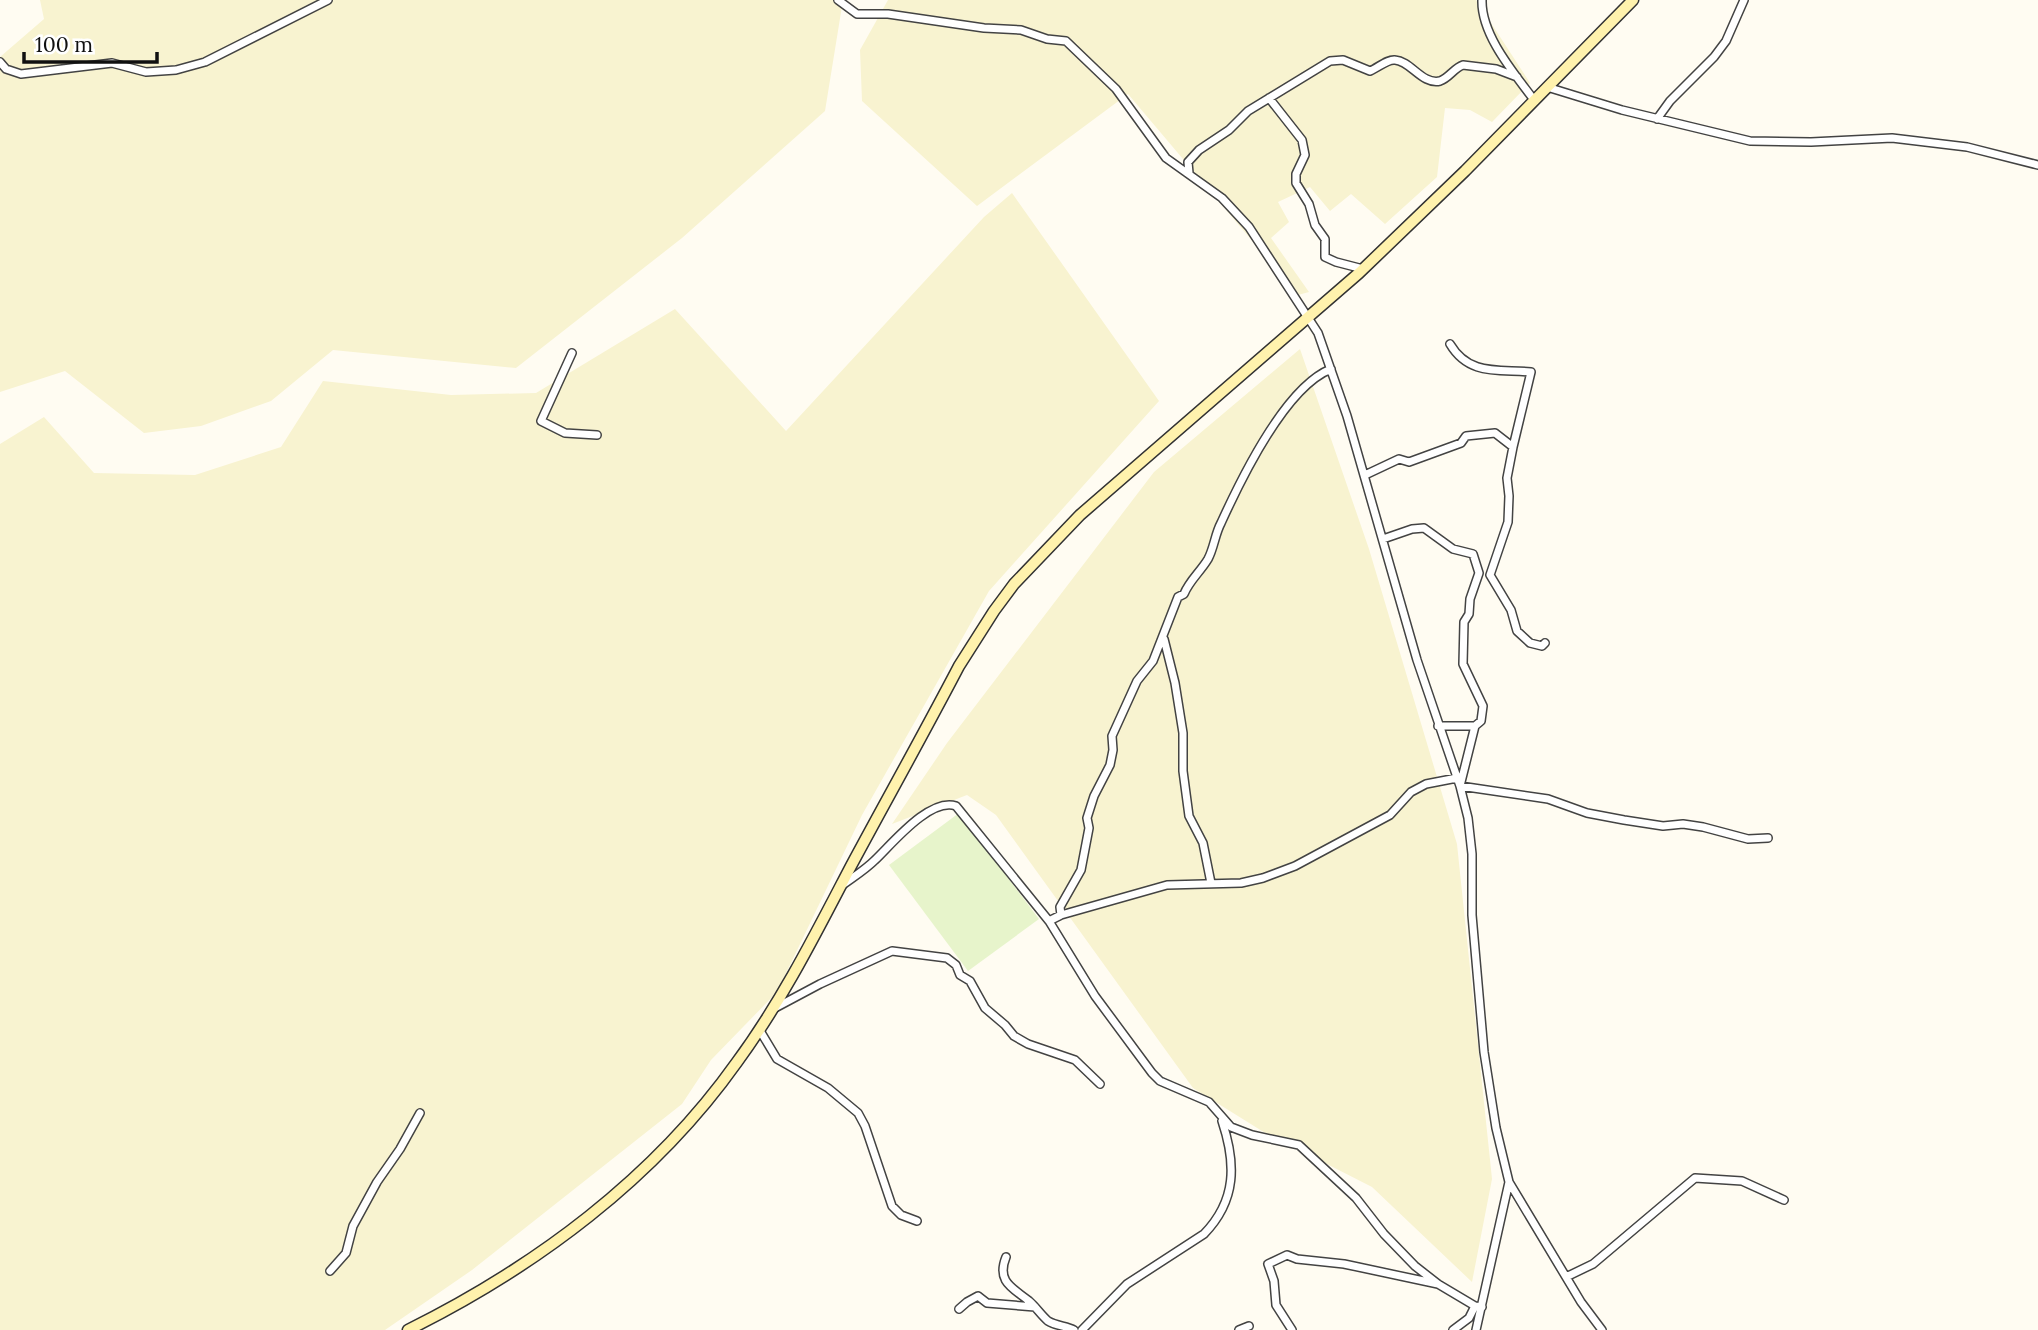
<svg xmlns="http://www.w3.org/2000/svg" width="2038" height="1330" viewBox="0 0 2038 1330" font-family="Lora,serif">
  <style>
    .farmland { fill: #f8f3d0 }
    .pitch { fill: #e7f4cb }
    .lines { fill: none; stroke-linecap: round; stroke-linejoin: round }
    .minor-casing { stroke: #434343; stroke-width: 10 }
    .secondary-casing { stroke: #323232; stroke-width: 13 }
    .minor { stroke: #fff; stroke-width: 7 }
    .secondary { stroke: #fff2ad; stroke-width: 10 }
  </style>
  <rect width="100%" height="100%" fill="#fffcf2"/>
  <!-- farmland -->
  <path class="farmland" d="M40,0H843L825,111L682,238L516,368L333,350L271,401L201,426L144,433L65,371L0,392V57L44,19Z
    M888,0H1476L1530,83L1492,122L1470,110L1445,108L1437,177L1385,224L1351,194L1330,211L1310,187L1278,202L1289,222L1271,238L1309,292L1298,295L1128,94L977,206L862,101L860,50Z
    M1012,193L1159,401L989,591L862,815L777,992L711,1060L682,1104L472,1270L385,1330H0V444L44,417L94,473L195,475L281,447L323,381L451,395L536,393L675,309L786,431L984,217Z
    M1300,349L1369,549L1457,844L1492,1179L1472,1282L1372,1187L1262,1131L1193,1088L996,815L967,795L892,824L947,743L1154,472Z"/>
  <!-- pitch -->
  <path class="pitch" d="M959,813L1039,919L968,971L889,865Z"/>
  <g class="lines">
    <!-- minor casing -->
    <g class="minor-casing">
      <path id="minor" d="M838,0L857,14H888L984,28L1021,30L1047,39L1066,41L1116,89L1166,158L1222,198L1249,227L1318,333L1347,416L1417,660L1460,786L1468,818L1472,854V915L1484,1052L1496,1128L1509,1182L1581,1302L1602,1330
        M1482,0C1481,35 1514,73 1534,100
        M0,62L6,69L21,74L112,63L146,72L176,70L205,62L328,0
        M1547,87L1622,110L1750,141L1811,142L1892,138L1967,147L2038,165
        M1269,98L1302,140L1305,155L1296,174V183L1309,204L1315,225L1325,239V257L1336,262L1363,269
        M1657,119L1670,101L1714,57L1726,41L1744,0
        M1189,173L1188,162L1199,150L1229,130L1248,111L1330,61L1343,60L1370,71C1378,68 1387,59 1395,60C1411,61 1422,85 1440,81C1449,78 1454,68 1463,65L1496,69L1517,77
        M1450,344C1469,376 1498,369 1531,372L1513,447
        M572,353L541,421L565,433L597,435
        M1365,475L1399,459L1409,462L1461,443L1466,436L1495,433L1513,447L1507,478L1509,496L1508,522L1490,575L1511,610L1517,631L1530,643L1542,646L1545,643
        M1383,539L1412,529L1424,528L1453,549L1473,554L1479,573L1470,599L1469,614L1464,622L1463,664L1483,706L1481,721L1475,726H1438
        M1164,639L1175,683L1183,733V771L1189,816L1203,843L1211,883
        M1475,726L1460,786L1548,799L1587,813L1624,820L1663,826L1683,824L1703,827L1748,839L1768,838
        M844,884C855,876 866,869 875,860C892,844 930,797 956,806L1049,921L1095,996L1152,1073L1160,1081L1209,1102L1231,1127L1252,1135L1299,1145L1356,1198L1384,1234L1415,1266L1438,1284L1475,1306L1482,1307
        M1061,915L1060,907L1081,870L1089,828L1087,818L1094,796L1110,765L1113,750L1112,736L1137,681L1153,661L1178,597L1184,594C1189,581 1201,571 1208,559C1214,548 1215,534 1221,523C1241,479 1285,387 1331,369
        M1049,921L1061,915L1167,885L1241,883L1263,878L1295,866L1390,815L1411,792L1426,784L1457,778
        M775,1008L820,984L892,951L947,958L956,965L960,975L970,981L985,1008L1005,1025L1014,1036L1028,1044L1075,1060L1100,1084
        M759,1029L777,1059L828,1088L858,1113L865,1126L892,1206L901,1215L917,1221
        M1006,1257C996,1282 1013,1288 1029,1301C1036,1307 1041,1315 1048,1321C1056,1326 1067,1326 1074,1330
        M330,1271L346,1253L353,1226L377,1182L400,1149L420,1113
        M1566,1277L1593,1264L1695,1178L1742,1181L1784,1200
        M959,1309L967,1302L978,1296L987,1303L1035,1307
        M1082,1330L1127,1284L1204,1234C1237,1200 1236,1163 1222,1121
        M1239,1330L1249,1326
        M1292,1330L1276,1305L1274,1281L1268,1264L1287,1255L1297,1259L1344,1264L1438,1284
        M1453,1330L1469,1318L1475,1306
        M1476,1330L1509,1182"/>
    </g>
    <!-- secondary casing -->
    <g class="secondary-casing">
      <path id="secondary" d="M408,1330C535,1267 654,1179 737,1062C782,1001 816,933 851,866C887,799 924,733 959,666L994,611L1014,584L1080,515L1359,273L1465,171L1633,0"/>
    </g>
    <!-- minor -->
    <use href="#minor" class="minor"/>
    <!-- secondary -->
    <use href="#secondary" class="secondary"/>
  </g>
  <!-- scale -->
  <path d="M24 52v10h133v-10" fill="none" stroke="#101010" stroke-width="3.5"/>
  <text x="35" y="52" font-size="21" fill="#101010" stroke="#ffffff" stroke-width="5" paint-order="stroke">100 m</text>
</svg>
